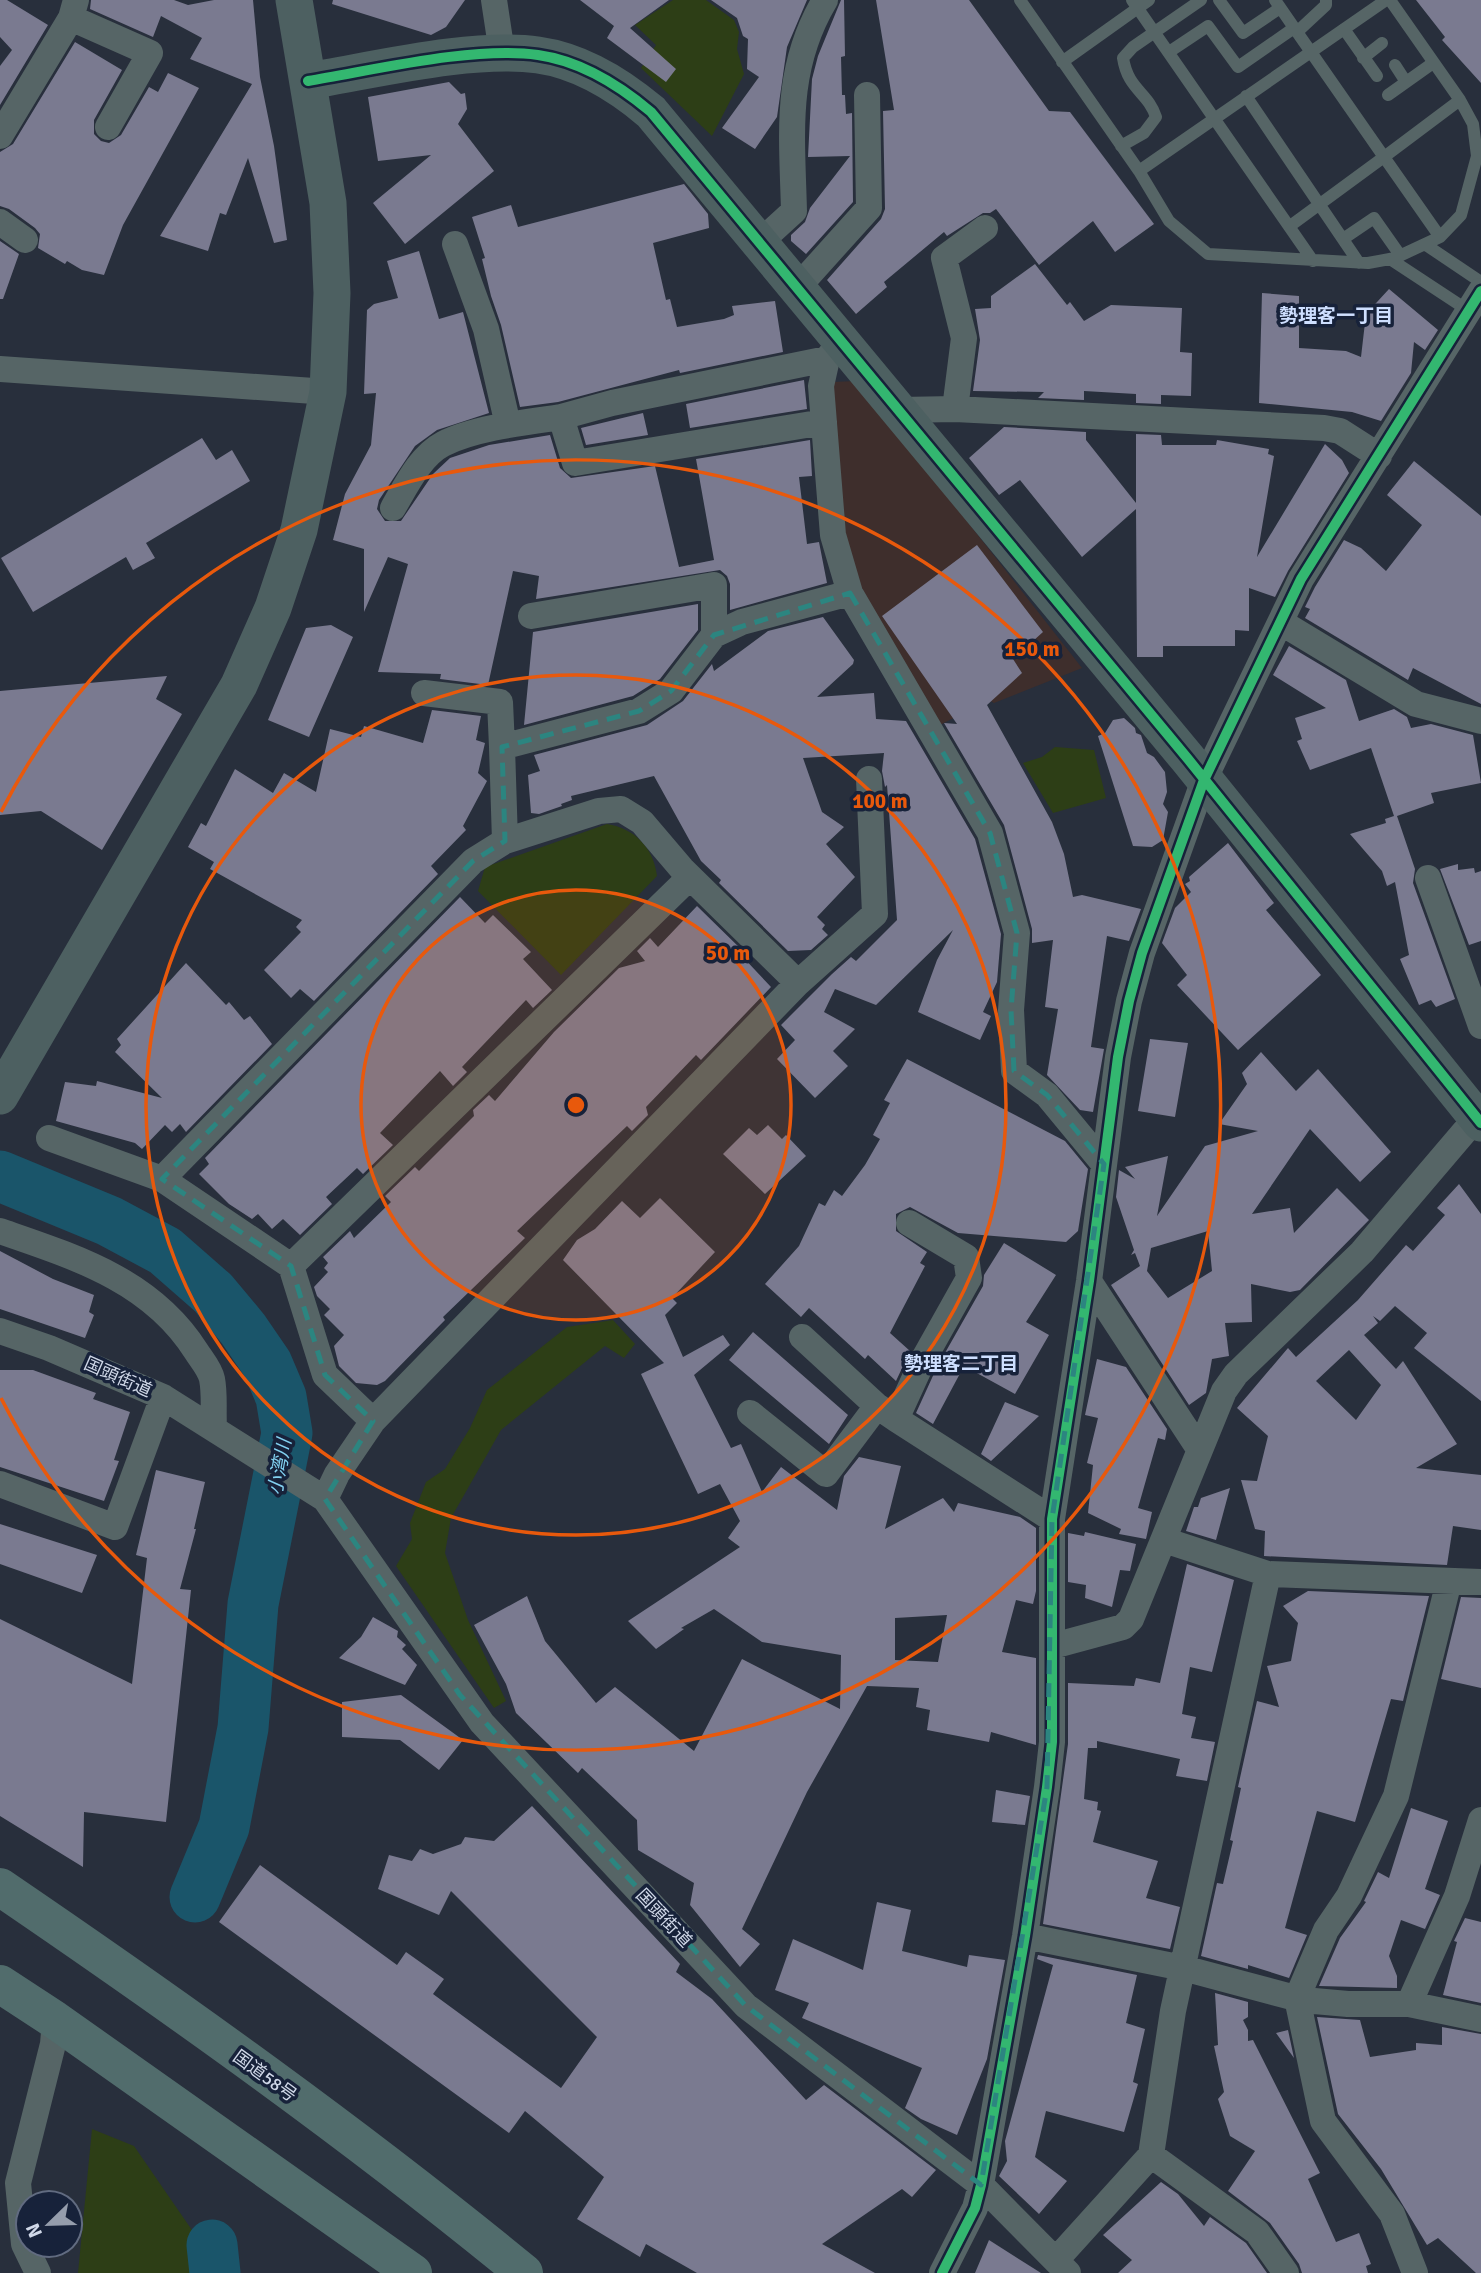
<svg xmlns="http://www.w3.org/2000/svg" width="1481" height="2273" viewBox="0 0 1481 2273" font-family="Signika,'Noto Sans JP',sans-serif">
  <style>
    .commercial { fill: #3e2e2c }
    .green { fill: #2d3e16 }
    .lines { fill: none; stroke-linecap: round; stroke-linejoin: round }
    .river { stroke: #1a556a; stroke-width: 51 }
    .building { fill: #7a7a90; fill-rule: evenodd }
    .lane { stroke: #566566; stroke-width: 12 }
    .street { stroke: #566566; stroke-width: 26 }
    .secondary { stroke: #4d6061; stroke-width: 37 }
    .highway { stroke: #516c6c; stroke-width: 38 }
    .cycleway-casing { stroke: #17223a; stroke-width: 15 }
    .cycleway { stroke: #33b770; stroke-width: 10 }
    .marked { fill: none; stroke: #2c8580; stroke-width: 5; stroke-dasharray: 14 9; stroke-linejoin: round }
    .ring { fill: none; stroke: #e8590c; stroke-width: 3.5 }
    .labels { text-anchor: middle; dominant-baseline: central; stroke-width: 7; stroke-linejoin: round; paint-order: stroke }
    .street-label { font-size: 18px; fill: #d0d8e8; stroke: #17223a }
    .neighbourhood-label { font-size: 19px; font-weight: bold; fill: #cedfff; stroke: #17223a }
    .water-label { font-size: 19px; font-style: italic; fill: #82d1f1; stroke: #17223a }
    .centre { fill: #e8590c; stroke: #17223a; stroke-width: 3.5 }
    .ring-label { font-size: 21px; text-anchor: middle; font-weight: bold; fill: #e8590c; stroke: #17223a; stroke-width: 7; stroke-linejoin: round; paint-order: stroke }
  </style>
  <rect width="100%" height="100%" fill="#282f3c"/>
  <!-- commercial -->
  <path class="commercial" d="M857,381L1082,668L994,703L989,700L938,726L857,590L838,529L832,382Z"/>
  <!-- green -->
  <path class="green" d="M673,0H706L734,20L739,32L737,49L744,74L712,136L641,68L656,45L635,25Z
    M1055,747L1094,750L1106,798L1053,813L1023,763L1042,757Z
    M607,824C634,828 654,848 657,876L561,975L478,891L485,867Z
    M613,1320L635,1344L624,1358L605,1346L501,1430L451,1518L445,1553L468,1620L506,1701L494,1708L396,1566L412,1539L410,1523L426,1482L445,1469L470,1428L487,1390L567,1327Z
    M92,2129L134,2146L205,2249L210,2273H78Z"/>
  <g class="lines">
    <!-- river -->
    <path class="river" d="M0,1176L109,1221L165,1251L213,1293L243,1329L267,1364L281,1397L287,1433L253,1604L243,1728L224,1827L195,1897
      M212,2245L215,2273"/>
  </g>
  <!-- building -->
  <path class="building" d="M0,0H7L48,25L0,105V66L12,50L0,37Z
    M91,0H174L188,5L214,0H253L260,77L274,146L287,240L274,243L248,158L226,215L220,213L208,251L160,236L252,84L190,59L202,38L161,16L153,37L90,9Z
    M333,0H465L446,27L431,35L332,4Z
    M580,0H669L630,28L676,69L666,82L607,38L614,26Z
    M711,0H807L787,47L777,117L755,149L722,128L759,77L747,69L748,39L743,36L737,18Z
    M841,0H844L845,56L841,57L842,95H845L846,114L852,113L853,202L806,254L791,241V235L805,222L810,208L850,156L808,157L812,79L818,56Z
    M876,0H969L1049,111L1070,112L1154,224L1115,252L1093,221L1039,265L996,209L990,213H983L947,236L944,232L884,282L887,287L856,314L827,280L881,219L885,209L883,111L894,110Z
    M1416,0H1481V83L1442,40L1445,37Z
    M75,42L122,70L94,120V134L101,141L109,143L121,135L149,87L158,92L168,73L199,88L123,225L104,275L82,270L67,261L65,264L38,248L40,234L35,228L9,209L0,206V152L13,144Z
    M449,82L461,94L465,93L467,109L458,124L494,171L405,244L373,203L431,155L378,161L368,97Z
    M684,184L708,214L709,228L653,243L666,300L670,299L677,327L724,319L734,315L732,306L775,301L783,352L680,373L679,370L558,402L520,407L501,325L491,296L482,259L485,258L472,217L511,205L518,227Z
    M0,241L19,254L3,299H0Z
    M419,251L439,319L463,312L489,413L437,430L415,446L379,500L377,509L385,521H401L433,474L450,458L489,445L550,435L560,468L571,478L655,466L679,567L714,560L696,459L810,440L812,476L799,477L807,544L819,542L827,583L730,610V584L727,576L720,570L536,599L539,576L513,571L488,685L440,679L441,674L378,672L408,564L388,557L364,612V549L333,540L345,494L371,445L376,393L364,394L367,310L374,304L398,298L387,261Z
    M1035,264L1067,305L1070,302L1084,321L1111,305L1182,308L1180,352L1192,353L1191,396L1161,395V404L1136,403V394L1084,391V400L1038,398L1044,392L973,391L980,340L975,309L991,308V296Z
    M1389,289L1438,330L1425,350L1414,342L1411,373L1381,421L1352,412L1259,403L1262,293L1299,296V348L1346,351L1361,357L1366,314Z
    M804,380L807,409L690,428L686,404Z
    M643,413L648,435L586,445L581,428Z
    M1004,427L1086,432V440L1136,503V434L1161,435L1162,445H1216L1217,440L1269,449L1268,454L1274,456L1257,557L1325,444L1342,460L1349,473L1288,571L1275,597L1249,588V631L1235,630V646H1163V657H1137L1136,509L1082,557L1020,480L999,495L969,458Z
    M202,438L216,460L232,450L250,481L146,543L155,558L133,570L126,557L33,612L1,558Z
    M1414,461L1481,516V704L1413,668L1408,680L1305,618L1310,609L1305,607L1315,587L1344,540L1361,548L1386,571L1422,525L1387,495Z
    M977,545L1043,632L1013,659L1022,673L987,705L1052,822L1064,854L1073,897L1082,895L1141,909L1129,941L1107,936L1091,1047L1104,1049L1093,1112L1080,1110L1047,1075L1058,1009L1045,1007L1053,940L1032,943V929L1004,825L944,723L957,724L882,616Z
    M698,604V630L660,679L633,696L524,725L533,632Z
    M823,617L854,660L853,664L817,697L874,693L876,719L906,721L975,839L1001,934L997,982L983,1012L991,1016L980,1040L918,1012L937,960L953,930L876,1005L835,989L824,1012L855,1029L833,1051L848,1066L815,1098L777,1059L795,1040L781,1025L832,974L851,957L856,961L897,920L887,785L885,787L882,771L884,753L803,758L822,812L844,827L826,844L855,877L817,917L825,925L822,929L828,935L811,950L788,951L719,883L721,880L701,861L654,776L571,796L572,800L561,804L562,806L539,814L531,813L528,775L540,771L534,755L647,725L683,701L712,664L714,671L768,631Z
    M331,625L353,637L309,737L268,720L306,628Z
    M1289,646L1346,680L1359,721L1394,709L1407,717L1411,728L1431,724L1473,735L1481,783L1431,793L1434,803L1397,816L1415,869L1413,883L1455,999L1436,1007L1431,1000L1419,1005L1400,959L1409,955L1395,882L1387,886L1382,871L1350,834L1386,823L1385,819L1394,816L1371,748L1310,770L1297,741L1302,739L1295,718L1326,708L1273,675Z
    M167,676L156,699L182,714L102,850L41,811L0,815V691Z
    M432,710L481,716L476,740L485,743L478,773L487,781L463,826L466,830L431,866L438,874L314,1001L300,989L291,998L264,970L301,932L296,927L302,920L210,869L214,862L188,847L201,823L206,826L235,769L273,793L284,773L316,792L330,729L361,737L364,726L423,743Z
    M1124,718L1135,728L1136,733L1141,735L1147,753L1154,757L1165,772L1167,792L1163,804L1168,812L1163,840L1152,847L1133,846L1098,736L1105,733L1113,720Z
    M1228,843L1274,903L1266,910L1321,975L1238,1050L1177,985L1187,975L1162,943L1175,908L1191,892L1185,884L1190,881L1189,877Z
    M1458,864V870L1474,868L1475,873L1481,871V941L1469,945L1440,869Z
    M460,897L485,923L493,915L531,952L523,959L552,990L533,1008L526,1000L462,1067L467,1072L453,1086L440,1071L380,1133L393,1145L363,1174L357,1168L326,1197L332,1204L300,1235L283,1219L272,1229L258,1214L252,1219L229,1204L199,1174L209,1164L205,1158Z
    M697,906L745,953H739L771,987L701,1060L696,1055L646,1107L648,1115L632,1131L627,1126L517,1231L525,1238L443,1317L445,1320L385,1381L377,1385L356,1383L339,1366L334,1346L344,1335L324,1315L330,1309L317,1296L314,1287L328,1272L324,1268L328,1263L323,1257L350,1231L354,1238L391,1202L385,1196L415,1167L419,1171L474,1116L473,1110L489,1095L495,1101L554,1032L619,968L645,961L637,951L650,938L658,947Z
    M186,963L226,1005L229,1002L244,1020L250,1016L272,1044L186,1132L180,1124L172,1132L165,1125L142,1149L135,1143L56,1121L65,1082L96,1086L97,1081L162,1098L115,1052L121,1045L117,1039Z
    M1150,1039L1188,1043L1175,1117L1138,1111Z
    M1261,1052L1296,1091L1318,1069L1391,1152L1360,1182L1310,1129L1252,1214L1290,1208L1294,1233L1337,1188L1369,1220L1300,1290L1290,1292L1251,1284L1252,1322L1225,1323L1229,1356L1212,1359L1206,1393L1189,1405L1111,1285L1140,1266L1135,1253L1131,1255L1134,1250L1116,1197L1119,1170L1135,1179L1125,1167L1168,1156L1157,1216L1205,1146L1258,1131L1219,1124L1247,1084L1242,1073ZM1208,1231L1212,1271L1168,1298L1147,1271L1151,1248Z
    M907,1059L1065,1141L1088,1169L1078,1231L1066,1242L958,1233L910,1207L896,1214V1231L927,1252L920,1263L925,1266L890,1333L910,1351L896,1381L868,1355L865,1359L809,1308L801,1317L765,1284L799,1246L819,1203L825,1206L834,1190L842,1196L865,1165L880,1139L873,1135L890,1103L884,1100Z
    M768,1125L782,1139L786,1135L806,1156L765,1194L723,1154L749,1128L757,1135Z
    M1459,1184L1481,1214V1401L1414,1348L1427,1333L1395,1306L1380,1321L1373,1316L1378,1323L1364,1335L1396,1369L1403,1361L1457,1444L1416,1468L1481,1475V1530L1453,1526L1447,1565L1264,1556L1265,1531L1255,1529L1241,1480L1257,1481L1268,1436L1237,1408L1288,1348L1296,1357L1358,1300L1406,1245L1413,1251L1445,1215L1437,1208ZM1349,1350L1381,1385L1356,1420L1316,1381Z
    M660,1198L715,1252L672,1298L677,1303L665,1315L683,1357L723,1335L730,1345L694,1375L731,1448L741,1444L762,1492L781,1467L837,1510L844,1476L859,1457L901,1466L885,1529L943,1498L954,1512L958,1503L1020,1517L1036,1528V1591L1033,1604L1016,1600L1002,1652L1036,1658V1745L991,1732L989,1742L927,1730L930,1710L916,1707L919,1688L867,1686L807,1792L742,1929L760,1944L740,1967L690,1905L694,1883L638,1850L637,1820L582,1768L578,1773L516,1713L506,1684L474,1625L527,1596L545,1641L596,1703L615,1687L694,1751L742,1659L840,1709L841,1655L762,1642L714,1609L681,1628L684,1629L656,1649L628,1621L740,1547L728,1538L740,1521L720,1484L698,1494L641,1374L664,1363L563,1260L577,1240L595,1229L622,1201L640,1218ZM947,1615L938,1662L895,1660V1618Z
    M1004,1243L1056,1275L1026,1322L1049,1335L1015,1394L964,1366L933,1424L916,1413L937,1367L983,1286L984,1275Z
    M0,1251L53,1279L94,1295L89,1312L94,1315L85,1338L0,1309Z
    M753,1332L848,1415L829,1444L729,1360Z
    M1097,1359L1126,1367L1167,1429L1165,1440L1158,1438L1138,1508L1152,1512L1146,1539L1119,1534L1121,1529L1088,1513L1093,1465L1087,1463L1098,1418L1085,1415Z
    M0,1370H33L96,1393L93,1399L130,1412L114,1460L119,1461L104,1501L0,1467Z
    M1005,1402L1039,1416L991,1461L981,1454Z
    M156,1470L205,1482L194,1529H196L180,1589L191,1590L166,1822L84,1812L83,1867L0,1816V1619L132,1684L147,1558L136,1555Z
    M1230,1488L1216,1540L1186,1531L1194,1507H1198L1201,1498Z
    M0,1524L97,1555L82,1593L0,1564Z
    M1085,1532L1136,1544L1130,1571L1120,1570L1112,1607L1085,1598L1086,1585L1068,1582V1533L1084,1536Z
    M1187,1564L1234,1580L1212,1672L1190,1667L1182,1714L1196,1717L1191,1738L1215,1742L1207,1781L1176,1776L1180,1759L1097,1741V1748H1088L1084,1799L1098,1802L1097,1810L1101,1811L1093,1842L1158,1861L1146,1898L1180,1907L1170,1949L1043,1924L1068,1744V1683L1134,1686L1136,1678L1160,1683Z
    M1308,1591L1429,1596L1403,1701L1391,1699L1355,1822L1317,1811L1285,1928L1307,1935L1289,1978L1248,1965V1969L1201,1956L1217,1883L1223,1884L1233,1841L1230,1840L1241,1788L1238,1787L1257,1701L1279,1707L1267,1666L1291,1661L1298,1623L1283,1606Z
    M1461,1597L1481,1598V1688L1441,1679Z
    M373,1617L398,1631L397,1637L406,1645L402,1649L417,1665L405,1685L339,1658L361,1637Z
    M401,1695L463,1740L439,1770L400,1740L342,1737V1702Z
    M996,1790L1030,1796L1025,1825L992,1822Z
    M532,1806L680,1964L676,1972L712,1999L806,2100L824,2085L936,2170L912,2197L902,2189L822,2244L875,2273H697L646,2244L640,2257L577,2219L604,2177L525,2111L509,2133L219,1922L260,1865L397,1965L406,1952L444,1979L433,1994L561,2088L597,2037L451,1891L439,1915L378,1889L389,1855L412,1861L420,1849L433,1854L461,1844L465,1837L494,1841Z
    M1411,1808L1448,1821L1425,1889L1440,1895L1436,1904L1425,1929L1401,1920L1389,1956L1397,1976V1988L1319,1986L1340,1938L1366,1902L1364,1901L1378,1872L1389,1878Z
    M877,1902L911,1910L902,1951L967,1967L969,1955L1005,1960L987,2059L957,2135L921,2119L905,2108L922,2068L802,2018L809,2003L775,1990L793,1939L863,1970Z
    M1465,1918L1481,1922V2003L1443,1995L1457,1942L1454,1941Z
    M1038,1955L1137,1975L1126,2023L1145,2029L1133,2082L1138,2084L1124,2132L1046,2111L1035,2157L1067,2181L1039,2214L999,2176L1007,2161L1005,2141L1053,1965L1037,1959Z
    M1215,1993L1248,2002V2017L1243,2020L1248,2030V2041L1253,2040L1320,2173L1308,2179L1336,2242L1359,2233L1371,2264L1366,2266L1368,2273H1302L1299,2264L1270,2223L1228,2191L1255,2151L1230,2136L1218,2099L1224,2092L1214,2046L1218,2045Z
    M1317,2017L1360,2020L1370,2057L1416,2050V2043L1442,2045V2027L1481,2034V2273H1476L1438,2238L1427,2245L1381,2169L1338,2114Z
    M1288,2030L1294,2058L1276,2033Z
    M1161,2182L1178,2194L1204,2226L1210,2217L1246,2243L1267,2273H1118L1132,2260L1103,2235Z
    M989,2240L1041,2273H975Z"/>
  <g class="lines">
    <!-- lane -->
    <path class="lane" d="M1020,0L1139,171L1169,221L1208,254L1368,263L1395,258L1440,237L1461,215L1477,156L1473,124L1460,100L1390,0
      M1132,0L1313,261
      M1219,0L1243,33L1280,8
      M1275,0L1297,32
      M1326,0V5L1297,32L1384,157L1460,100
      M1344,29L1377,76
      M1169,52L1208,26L1238,67L1294,28
      M1363,58L1382,43
      M1062,62L1149,0
      M1395,65L1406,82
      M1388,95L1433,63
      M1246,96L1359,263
      M1121,146L1144,133L1156,117C1148,92 1128,90 1123,58L1133,47L1201,0
      M1139,171L1386,0
      M1290,226L1384,157L1440,237
      M1343,239L1374,218L1400,255
      M1426,245L1481,282
      M1390,259L1469,311"/>
    <!-- street -->
    <path class="street" d="M494,0L502,53
      M71,18L150,53L108,127
      M0,136L71,18L76,0
      M0,222L25,240
      M759,243L794,211C792,133 784,69 825,0
      M455,244L486,329L508,425
      M797,288L869,208L867,95
      M841,341L827,359L821,386L833,535L850,593L990,833L1017,933L1011,1010L1014,1071L1047,1095L1104,1164
      M0,369L328,392
      M955,409L964,338L944,258L985,228
      M900,410L955,409L1324,428L1340,431L1379,456
      M561,417L612,403L827,359
      M393,508C406,486 420,456 443,444C474,428 527,422 561,417L575,463L824,422
      M1282,623L1416,704L1481,721
      M714,635L742,622L850,593
      M424,693L500,702L502,747
      M505,841L502,747L639,711L671,691L714,635V585L531,616
      M1428,878L1481,1026
      M798,983L875,914L869,779
      M49,1138L162,1179L291,1266L325,1375L373,1421
      M162,1179L473,861L505,841L599,811L621,809L642,822L682,869L798,983L373,1421L337,1474L325,1499
      M909,1223L966,1257L969,1278L923,1360L896,1419L1052,1519
      M0,1231C75,1257 151,1280 196,1351C201,1359 210,1369 212,1379C215,1394 213,1411 214,1427
      M291,1266L690,877
      M1089,1281L1199,1449
      M0,1331L49,1348L163,1397L325,1499L482,1723L746,2006L981,2185L1068,2273
      M802,1337L877,1406
      M750,1413L826,1474L877,1406L896,1419
      M0,1484L115,1527L163,1397
      M1164,1540L1268,1574L1481,1582
      M1053,1646L1123,1627L1131,1619L1224,1391L1236,1374L1362,1252L1465,1131L1481,1117
      M1025,1936L1183,1968L1303,2000L1348,2004H1409L1481,2019
      M1409,2004L1457,1896L1481,1820
      M1151,2155L1257,2232L1286,2273
      M1056,2260L1151,2155L1173,2011L1268,1574
      M38,2273L24,2244L18,2183L53,2044L55,2020
      M942,2273L975,2208L981,2185L1025,1936L1047,1787L1052,1742V1519L1089,1281L1118,1057L1129,1001L1142,953L1204,780L1301,579L1481,291
      M1415,2273L1392,2214L1323,2121L1297,1998L1326,1930L1349,1896L1396,1796L1449,1581"/>
    <!-- secondary -->
    <path class="secondary" d="M308,81C375,70 472,46 538,55C581,61 619,85 651,112L1188,759L1481,1123
      M0,1096L239,685L273,608L299,530L328,392L332,293L328,203L294,0"/>
    <!-- highway -->
    <path class="highway" d="M0,1887C179,2009 357,2136 524,2273
      M0,1984L55,2020L413,2273"/>
    <!-- cycleway casing -->
    <g class="cycleway-casing">
      <path id="cycleway" d="M308,81C375,70 472,46 538,55C581,61 619,85 651,112L1188,759L1481,1123
        M942,2273L975,2208L981,2185L1025,1936L1047,1787L1052,1742V1519L1089,1281L1118,1057L1129,1001L1142,953L1204,780L1301,579L1481,291"/>
    </g>
    <!-- cycleway -->
    <use href="#cycleway" class="cycleway"/>
  </g>
  <!-- marked area -->
  <path class="marked" d="M850,593L990,833L1017,933L1011,1010L1014,1071L1047,1095L1104,1164L1052,1519L1047,1787L981,2185L746,2006L460,1695L325,1499L373,1421L325,1375L291,1266L162,1179L473,861L505,841L502,747L639,711L671,691L714,635Z"/>
  <!-- distance rings -->
  <circle cx="576" cy="1105" r="215" fill="#e8590c" fill-opacity=".12"/>
  <g class="ring">
    <circle cx="576" cy="1105" r="215"/>
    <circle cx="576" cy="1105" r="430"/>
    <path d="M1 812A645 645 0 1 1 1 1398"/>
  </g>
  <g class="labels">
    <!-- street labels -->
    <g class="street-label">
      <text transform="translate(118 1377) rotate(24)">国頭街道</text>
      <text transform="translate(664 1918) rotate(47)">国頭街道</text>
      <text transform="translate(265 2076) rotate(36)">国道58号</text>
    </g>
    <!-- neighbourhood labels -->
    <g class="neighbourhood-label">
      <text x="1336" y="316">勢理客一丁目</text>
      <text x="961" y="1364">勢理客二丁目</text>
    </g>
    <!-- water labels -->
    <g class="water-label">
      <text transform="translate(280 1467) rotate(-80)">小湾川</text>
    </g>
  </g>
  <circle cx="576" cy="1105" r="10" class="centre"/>
  <g class="ring-label">
    <text x="1032" y="656">150 m</text>
    <text x="880" y="808">100 m</text>
    <text x="728" y="960">50 m</text>
  </g>
  <!-- north arrow -->
  <g transform="translate(49 2224) rotate(247)"><circle r="33" fill="#17223a" stroke="#616b80" stroke-width="2"/>
  <path d="M0-5L12 26L0 18L-12 26Z" fill="#959dac"/>
  <text y="-10" font-size="19" font-weight="bold" text-anchor="middle" fill="#d0d8e8">N</text>
  </g>
</svg>
